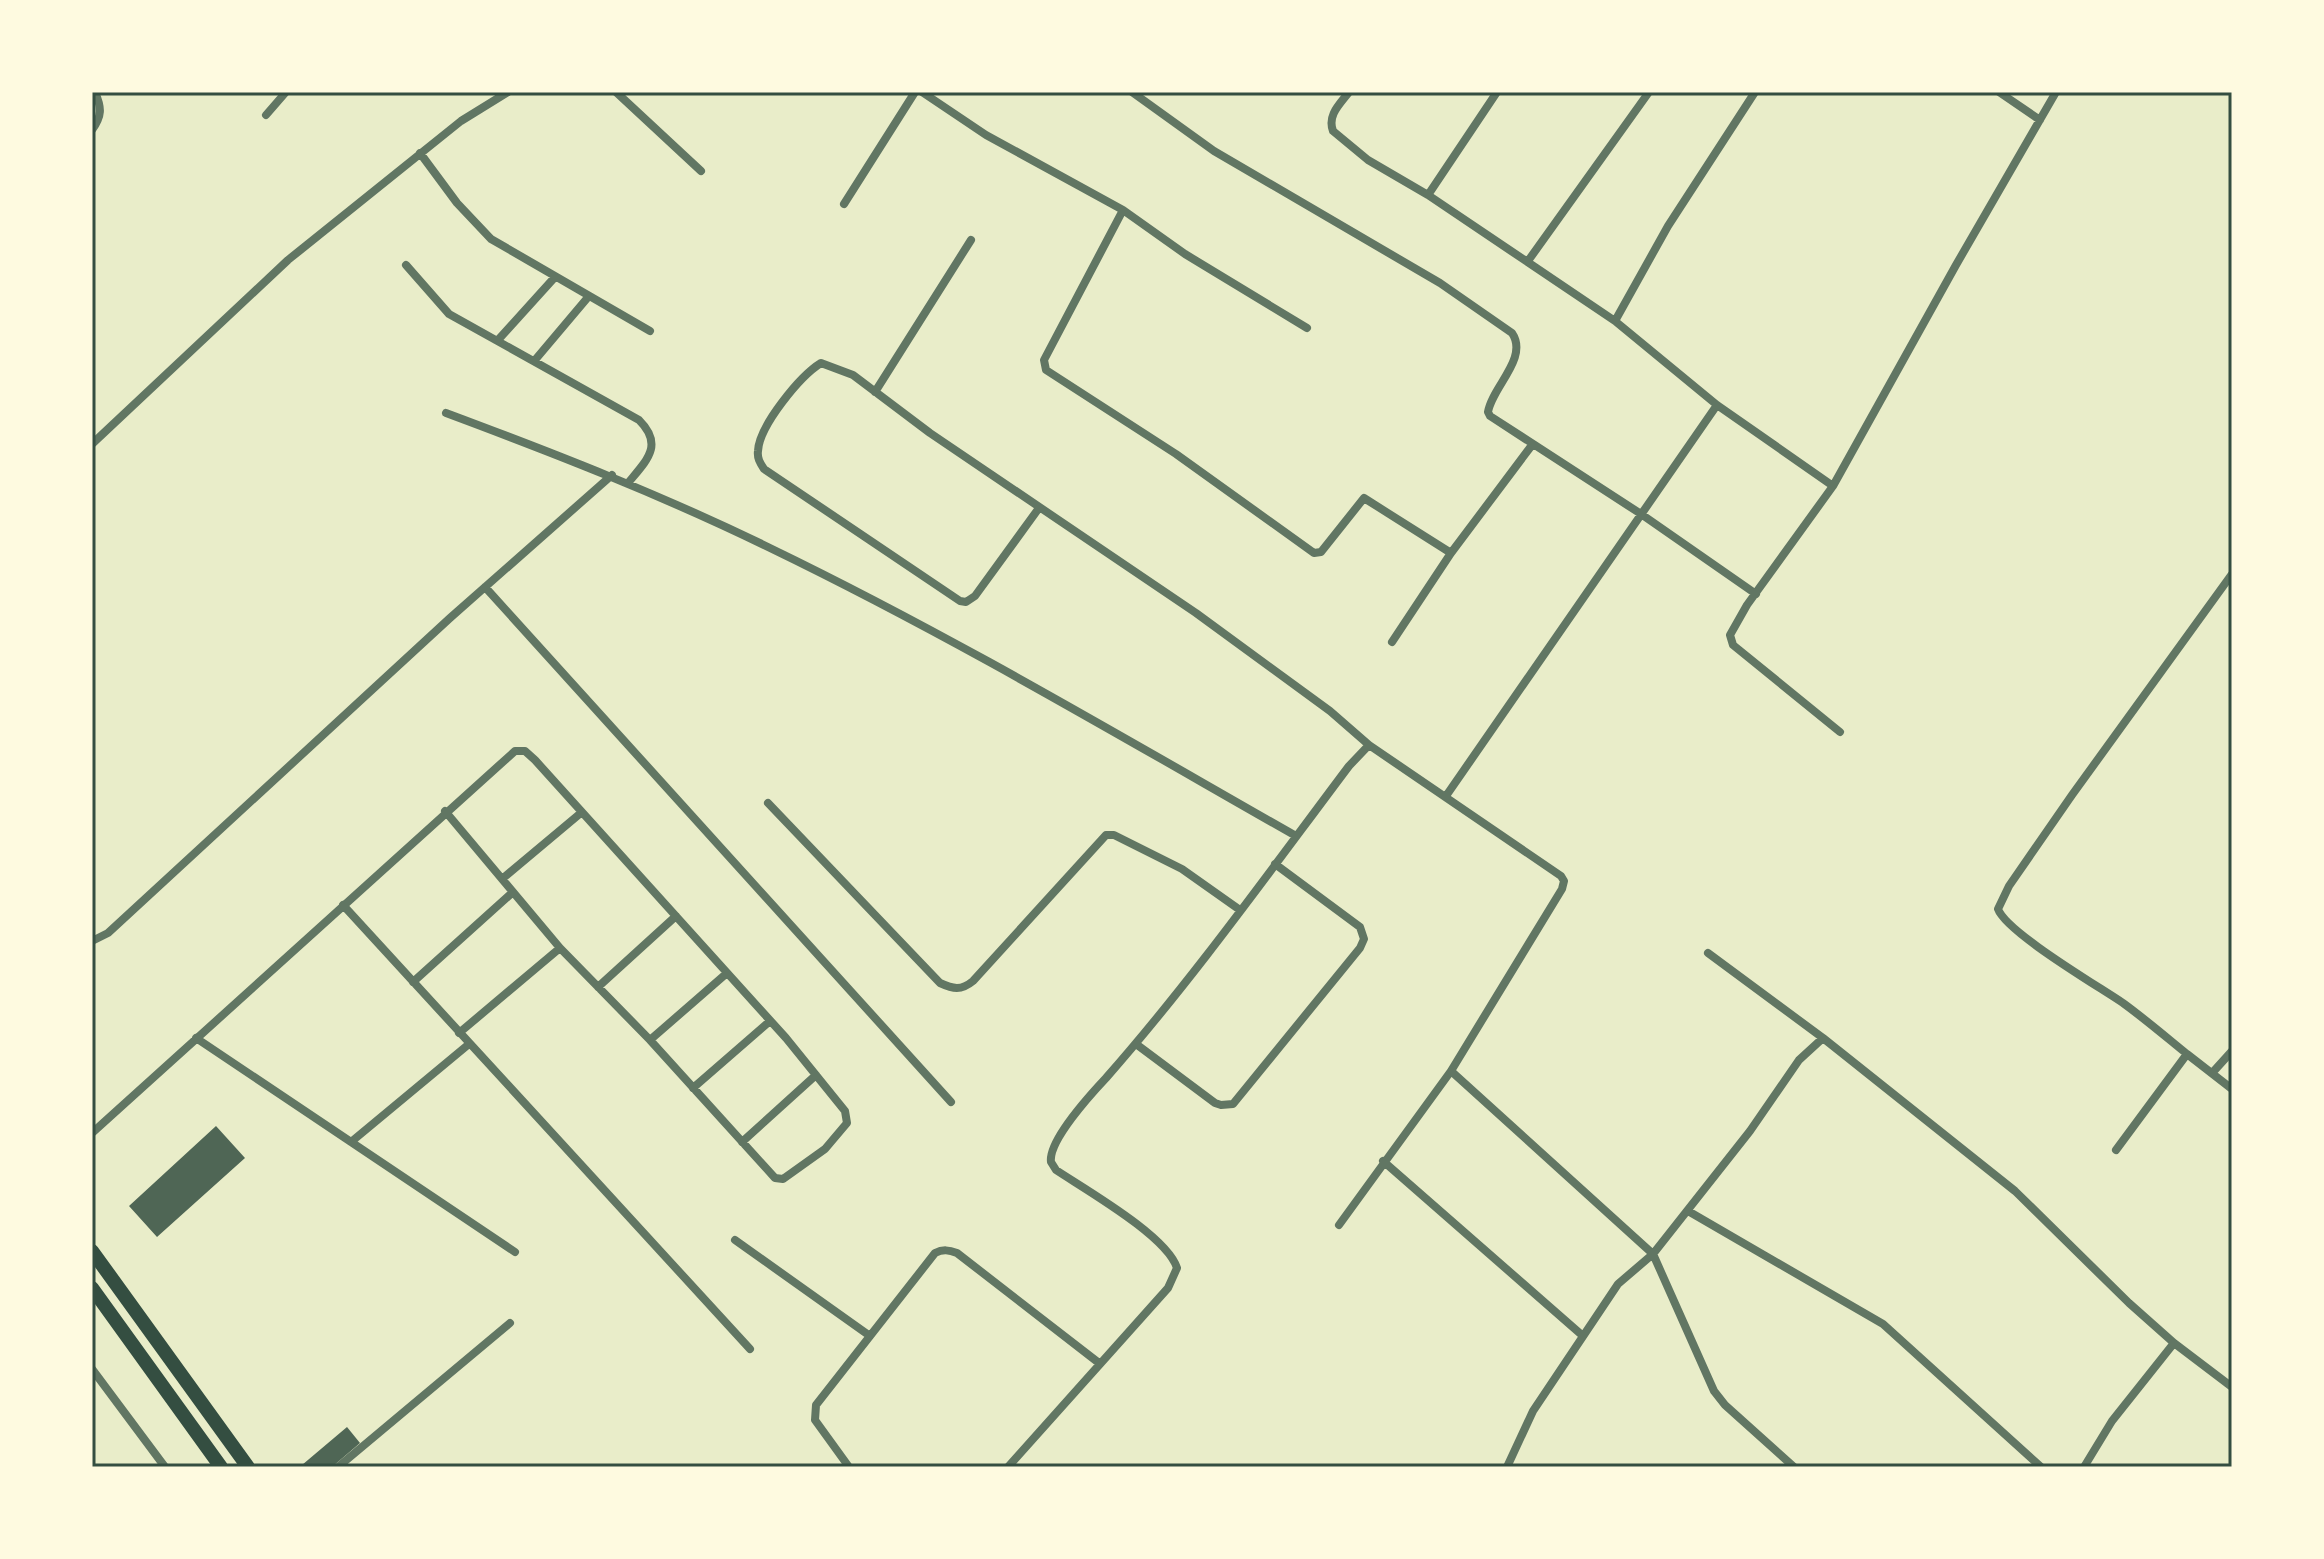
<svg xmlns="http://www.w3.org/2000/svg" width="2324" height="1559" viewBox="0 0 2324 1559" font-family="'Asap Condensed',sans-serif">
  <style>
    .building { fill: #4f6655 }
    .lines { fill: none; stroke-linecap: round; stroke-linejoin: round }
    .minor { stroke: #617663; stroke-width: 8 }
    .trunk { stroke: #344e41; stroke-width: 14 }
    .neatline { fill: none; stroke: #344e41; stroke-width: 3 }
  </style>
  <rect width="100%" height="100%" fill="#e9edc9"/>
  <!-- building -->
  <path class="building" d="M216,1126L245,1158L157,1237L129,1206Z
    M347,1427L360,1443L332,1467H303L302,1465Z"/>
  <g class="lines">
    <!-- minor -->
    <path class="minor" d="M616,92L701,171
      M922,92L986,135L1123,210L1185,254L1307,328
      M1132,92L1214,151L1440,283L1512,333C1529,358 1492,387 1488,412L1490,416L1641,514L1756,594
      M1349,92C1340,104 1327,115 1333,131L1368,160L1428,195L1615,321L1717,405L1833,486
      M1999,92L2040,120
      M266,115L286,92
      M92,130C102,116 102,108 95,92
      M420,153L457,203L491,239L650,331
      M1428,195L1497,92
      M844,204L915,92
      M1123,210L1044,360L1046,370L1176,454L1314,553L1321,552L1364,498L1451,553
      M1528,261L1649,92
      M406,265L449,314L639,420C664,445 647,460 628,483
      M1615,321L1668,226L1755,92
      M498,340L555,277
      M535,360L589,296
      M875,392L971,240
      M446,413C556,454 664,496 770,548C950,635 1122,737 1296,836
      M92,444L288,260L461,121L508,92
      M485,587L951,1102
      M1392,642L1451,553L1532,445
      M1840,732L1733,645L1730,635L1747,605L1833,486L1956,265L2056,92
      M1369,745L1561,876L1564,881L1562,889L1451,1071L1653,1254L1714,1391L1725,1405L1794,1467
      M1446,796L1717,405
      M768,803L940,983C953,989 961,991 973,981L1106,835H1114L1182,869L1240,910
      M445,811L560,948
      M502,879L582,812
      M343,905L750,1349
      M92,941L108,933L450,618L612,475
      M1708,953L1823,1038L2015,1191L2129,1303L2174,1343L2112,1421L2084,1467
      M413,982L513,892
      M598,987L676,916
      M196,1038L515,1252
      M650,1040L727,973
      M1136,1044L1215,1103L1221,1105L1233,1104L1360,948L1364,939L1360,927L1275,864
      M2187,1054L2232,1089
      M2213,1072L2232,1051
      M693,1088L770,1021
      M92,1133L515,751H525L535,760L786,1038L845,1111L847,1123L825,1149L783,1179L775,1178L650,1040L560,948L459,1033
      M351,1142L469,1044
      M742,1142L816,1075
      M2116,1150L2187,1054C2166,1037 2145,1019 2123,1003C2098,986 2006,932 1998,909L2009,886L2072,795L2232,574
      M1383,1161L1583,1336
      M1688,1211L1883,1324L2041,1467
      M1339,1225L1451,1071
      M735,1240L870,1336
      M2174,1343L2232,1387
      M92,1369L165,1467
      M338,1467L510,1323
      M849,1467L815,1420L816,1405L935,1253C943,1249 949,1250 957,1253L1099,1363
      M1008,1467L1168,1288L1177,1268C1167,1236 1086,1190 1056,1170L1051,1162C1048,1141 1091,1094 1106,1078C1193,979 1270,871 1349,766L1369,745L1330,711L1196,613L930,433L853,375L821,363C800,376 759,426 758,451C757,458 760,463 764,469L960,601L966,602L975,596L1039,508
      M1507,1467L1533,1411L1618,1284L1653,1254L1750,1131L1799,1060L1823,1038"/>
    <!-- trunk -->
    <path class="trunk" d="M92,1251L248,1467
      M92,1288L221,1467"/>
  </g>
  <!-- border -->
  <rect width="2324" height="1559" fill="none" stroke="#fefae0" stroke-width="188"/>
  <rect x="94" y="94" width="2136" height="1371" class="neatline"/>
</svg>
